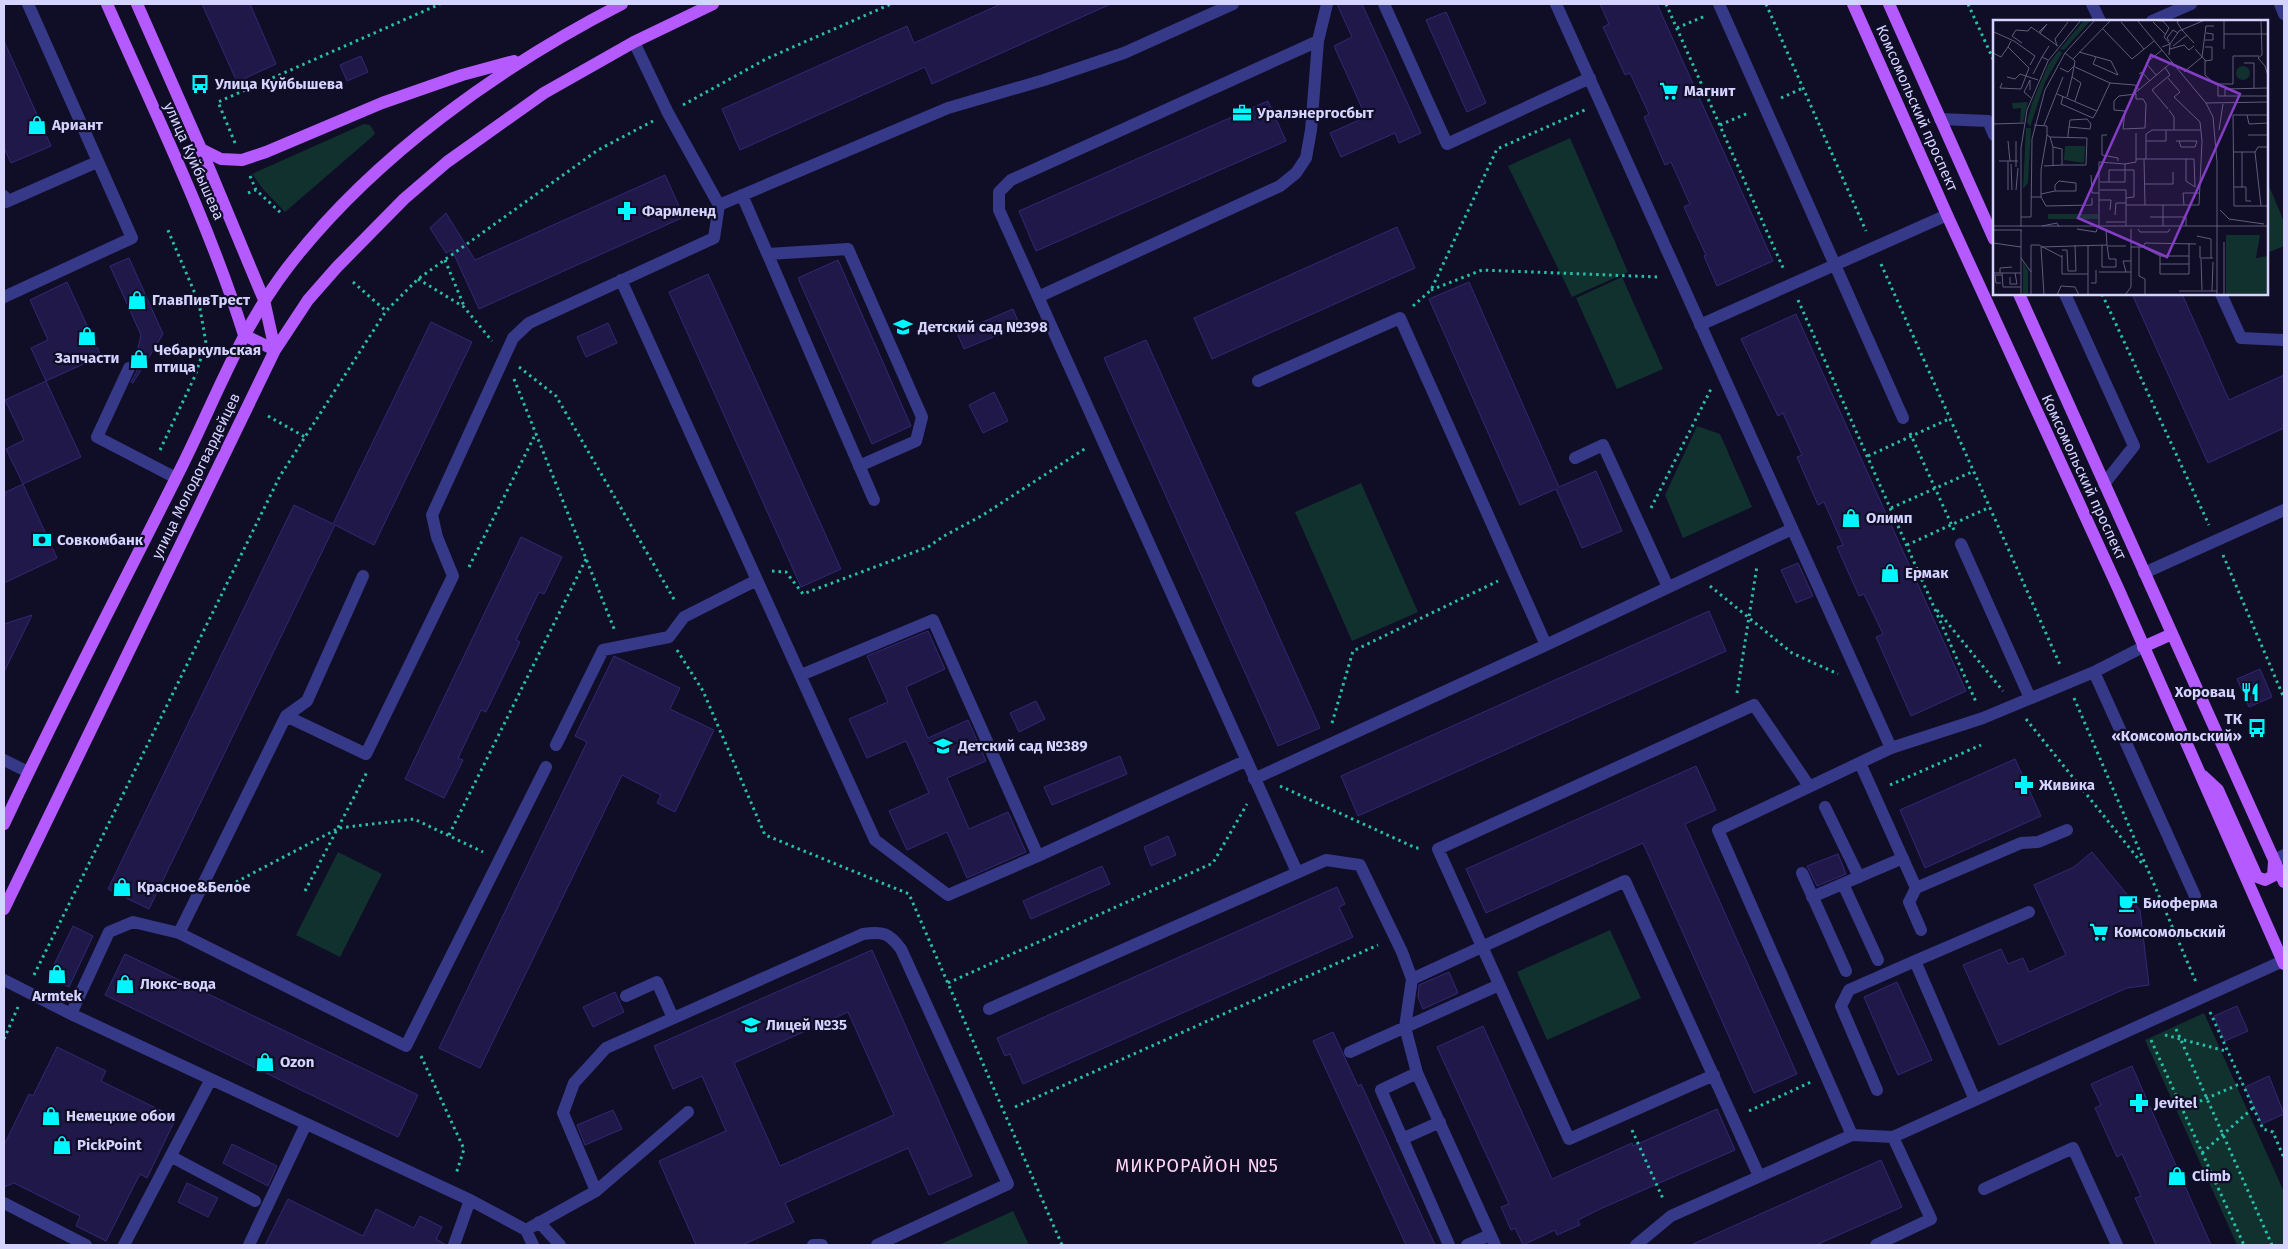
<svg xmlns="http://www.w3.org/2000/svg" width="2288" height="1249" viewBox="0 0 2288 1249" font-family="'Fira Sans',sans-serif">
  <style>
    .green { fill: #10312d }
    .building { fill: #1f1848; stroke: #322976; fill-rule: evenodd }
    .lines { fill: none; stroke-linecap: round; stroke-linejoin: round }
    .path { stroke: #27beaa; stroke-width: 3; stroke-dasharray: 2.5 4; stroke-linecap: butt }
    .minor { stroke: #363988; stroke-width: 12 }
    .major { stroke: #b55aff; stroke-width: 12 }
    .labels { text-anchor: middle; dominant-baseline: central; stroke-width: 4.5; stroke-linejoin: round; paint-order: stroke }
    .poi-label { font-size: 15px; font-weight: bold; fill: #d5d3ff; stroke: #100d26; text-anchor: start }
    .street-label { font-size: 15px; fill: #d5d3ff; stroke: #100d26 }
    .quarter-label { font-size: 18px; letter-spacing: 1px; fill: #ffd5f3; stroke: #100d26 }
    .inset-road { fill: none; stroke: #5f5c7d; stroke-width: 1 }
    .view { fill: #843dc5; fill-opacity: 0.15; stroke: #843dc5; stroke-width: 2.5 }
    .inset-edge { fill: none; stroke: #d5d3ff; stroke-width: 2.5 }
  </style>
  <rect width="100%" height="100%" fill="#100d26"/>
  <!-- green -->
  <path class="green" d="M364,124L370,125L375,133L373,136L285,212L263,189L252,174Z
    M1570,138L1628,272L1572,297L1508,166Z
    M2267,181L2284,222V246L2267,253Z
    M1622,277L1663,369L1617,389L1576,298Z
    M1697,426L1720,434L1752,507L1683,538L1665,495Z
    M1361,483L1418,612L1352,641L1295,512Z
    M338,852L382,874L340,957L296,935Z
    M1610,930L1641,998L1547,1040L1517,972Z
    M2204,1013L2284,1192V1245H2237L2145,1040Z
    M1013,1211L1029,1245H939Z"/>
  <!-- building -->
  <path class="building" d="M202,4H250L276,64L237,82Z
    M1001,4H1111L932,84L925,67L740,150L722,109L907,26L914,43Z
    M1337,4H1362L1421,133L1399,143L1395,133L1341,157L1330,133L1366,117L1334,46L1352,37Z
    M1600,4H1657L1773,261L1717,286L1704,256L1706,255L1684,207L1690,204L1671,162L1665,165L1644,117L1649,114L1630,73L1625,75L1603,27L1609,24Z
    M1446,12L1486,103L1467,112L1426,20Z
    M4,41L51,146L11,163L4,148Z
    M361,56L368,72L347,81L340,65Z
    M1268,101L1286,141L1036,251L1019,211Z
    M665,175L684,217L479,309L452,250L446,253L430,228L446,213L475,260Z
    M1397,227L1415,268L1212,359L1194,318Z
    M129,258L163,334L133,383L131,382L137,371L135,362L141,335L110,266Z
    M838,260L911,426L872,444L798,278Z
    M708,274L841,569L801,587L669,292Z
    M67,282L101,356L46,381L81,457L23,484L6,449L24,440L5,400L46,381L31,348L48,340L30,300Z
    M1469,282L1559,487L1596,471L1622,531L1582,548L1556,489L1520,505L1429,299Z
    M2132,294H2182L2229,400L2284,375V428L2208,463Z
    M1013,309L1020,326L964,349L957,333Z
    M1796,314L1966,691L1911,716L1876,637L1883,634L1864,594L1859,596L1837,547L1843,545L1824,502L1818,505L1797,457L1802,455L1783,413L1778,416L1741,339Z
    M431,322L472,342L374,545L335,525L149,909L108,889L294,505L333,524Z
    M608,323L617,343L586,357L577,337Z
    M1146,340L1320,728L1278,746L1104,358Z
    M994,392L1008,421L983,433L969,405Z
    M23,484L57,558L4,583V493Z
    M521,537L562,557L544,594L539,592L516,640L520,642L486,712L481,710L458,758L463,760L444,798L405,779Z
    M1798,563L1813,596L1796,603L1781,570Z
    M1709,611L1726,651L1358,816L1341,776Z
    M32,615L4,672V624Z
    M928,631L945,669L906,687L928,738L968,720L986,761L947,778L969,829L1008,812L1026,852L967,878L947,832L907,850L889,811L929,793L906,741L867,758L849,719L888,702L867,656Z
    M614,656L680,688L670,709L714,730L675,812L657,803L661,795L622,775L480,1068L439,1048L587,742L575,736Z
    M2260,669L2272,697L2249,707L2237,679Z
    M1036,701L1045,719L1019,732L1010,713Z
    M1120,756L1127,774L1052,805L1044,787Z
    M2015,759L2041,816L1925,868L1900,810Z
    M1696,766L1716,810L1685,824L1797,1074L1754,1093L1643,843L1486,913L1466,869Z
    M1168,836L1176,855L1151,866L1144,847Z
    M2092,852L2140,910L2149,985L2127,988L1999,1045L1963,965L2001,949L2008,964L2023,958L2029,972L2066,955L2034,885L2074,867Z
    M1838,854L1846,874L1817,886L1807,866Z
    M1102,866L1110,884L1031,919L1023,901Z
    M1337,887L1345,904L1339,907L1353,937L1023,1084L1010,1054L1005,1056L997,1038Z
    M73,926L93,936L69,987L48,977Z
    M872,950L972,1176L929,1195L908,1148L785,1203L794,1222L742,1245H696L659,1161L726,1131L702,1076L673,1089L654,1046ZM848,1012L894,1115L780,1166L734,1063Z
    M125,954L418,1095L398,1137L105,995Z
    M1449,972L1458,993L1423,1009L1418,997L1419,985Z
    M1897,982L1932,1060L1898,1075L1864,997Z
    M615,992L624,1012L593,1027L583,1007Z
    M2237,1006L2248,1031L2225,1041L2214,1016Z
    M1483,1026L1552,1179L1632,1143L1633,1146L1717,1109L1735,1150L1600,1209L1578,1220L1580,1225L1557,1235L1555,1230L1523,1245L1515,1228L1511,1230L1501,1207L1509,1204L1437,1047Z
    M1333,1032L1358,1086L1361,1084L1435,1245H1406L1313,1041Z
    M57,1047L106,1071L101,1081L176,1118L147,1178L140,1174L106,1241L76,1226L80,1216L14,1183L4,1187V1145L29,1094L33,1096Z
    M2132,1066L2211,1245H2156L2147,1224L2135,1198L2141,1196L2122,1154L2117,1157L2095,1108L2101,1105L2091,1084Z
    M2269,1076L2284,1114L2262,1124L2245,1087Z
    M613,1110L622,1129L585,1145L577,1125Z
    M232,1144L277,1166L268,1186L223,1163Z
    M1881,1160L1902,1207L1816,1245H1691Z
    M187,1183L218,1198L208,1217L178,1202Z
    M288,1199L363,1236L376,1209L414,1228L420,1216L442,1227L436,1239L446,1245H265Z"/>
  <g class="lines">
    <!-- path -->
    <path class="path" d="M1666,4L1784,270
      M1766,4L1866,231
      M1968,4L1994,61
      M1677,28L1705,16
      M1781,98L1803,88
      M683,105L766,59L891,4
      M1720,125L1748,113
      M235,143L218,102L440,4
      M250,176L256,190L282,214
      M248,193L256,190
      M445,260L464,306
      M1881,264L2061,667
      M418,279L464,307L492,341
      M353,282L386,311
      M1431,290L1482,270L1659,277
      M2102,294L2209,525
      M1798,300L1976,702
      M1413,306L1431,290L1497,149L1585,110
      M519,367L556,396L675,601
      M514,379L615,631
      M268,416L305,437
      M1910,433L1954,530
      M160,450L195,376L206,343L199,303L167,228
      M1868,456L1951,418
      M1651,508L1711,389
      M1891,508L1974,471
      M1907,545L1990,507
      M2223,555L2284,698
      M469,567L536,433
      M772,571L786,572L803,594L928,547L944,536L983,515L1086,448
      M1710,586L1792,653L1838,674
      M1937,610L2003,691
      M677,650L703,691L765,835L909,894L1062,1245
      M1737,693L1757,566
      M2074,698L2196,982
      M2026,719L2144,866
      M1332,723L1353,651L1498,581
      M1890,785L1981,745
      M1280,786L1416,848H1420
      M449,835L586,559
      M236,882L339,828L414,819L483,852
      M305,891L367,772
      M34,975L280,476L386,311L418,279L598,150L653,121
      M948,983L1213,863L1247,804
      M2210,1012L2263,1129L2273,1132L2284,1158
      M2176,1029L2272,1245
      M2165,1035L2226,1051
      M4,1039L18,1007
      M2151,1040L2244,1245
      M421,1056L464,1149L456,1174
      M1015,1107L1378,945
      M2182,1109L2242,1083
      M1749,1111L1811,1082
      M1632,1130L1664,1201
      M2202,1153L2253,1108"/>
    <!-- minor -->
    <path class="minor" d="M1384,4L1447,144L1590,78
      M1556,4L1891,748
      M1719,4L1903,418
      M2092,4L2100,21
      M2280,4L2284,14
      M2152,21L2191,4
      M634,42L668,113L719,205
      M1940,119L1988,121L1994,135
      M742,195L874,500
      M4,196L6,202L97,162
      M768,254L848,249L922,417L916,441L859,466
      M2065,294L2134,446L2104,484
      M2221,294L2241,338L2284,340
      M4,297L132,238L28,4
      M1038,297L1280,186L1296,173L1306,158L1311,130L1318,41L1327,4
      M1700,325L1947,215
      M129,368L97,437L176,478
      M1258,381L1400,318L1546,645
      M1575,458L1603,445L1668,587
      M1961,544L2030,698
      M2144,573L2284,510
      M757,580L875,840L948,895L1038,856L1245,761
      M2094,672L2195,896
      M801,675L933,620L1038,856
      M286,716L307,701L363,576
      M556,745L603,650L669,637L684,617L757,580L621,280
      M4,760L28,772
      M1860,763L1916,888L2021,843L2038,842L2067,830
      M1254,779L1546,645L1792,529
      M1825,807L1859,877
      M2274,860L2284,855
      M1297,872L999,210V192L1011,180L1318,41
      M1802,873L1846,971
      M1843,884L1878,960
      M1916,888L1909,902L1921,930
      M1812,897L1903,858
      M179,933L286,716L366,754L453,576L437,537L432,515L513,338L529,323L714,238L719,205L948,108L1044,80L1124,53L1233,4
      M4,980L71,1014L470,1200L526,1230L533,1245
      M626,996L657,982L673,1018
      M989,1009L1326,860L1360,865L1402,952L1412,979
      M71,1014L109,932L133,922L179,933L406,1046L546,767
      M1350,1052L1499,985
      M1417,1073L1381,1090L1449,1245
      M1714,1075L1569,1139L1438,849L1754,705L1809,786
      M1877,1090L1841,1006L1849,990L1915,961
      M1975,1100L1915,961L2029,912
      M1852,1135L1718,830L1891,748L1983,718L2094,672L2143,647
      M1402,1139L1440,1122
      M172,1157L255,1201
      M1984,1189L2073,1148L2117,1245
      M596,1191L688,1112
      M4,1203L86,1245
      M539,1222L560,1245
      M526,1230L596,1191L563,1113L574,1083L606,1048L863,934C883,931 889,933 901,949L1008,1184L877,1245
      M124,1245L211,1079
      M249,1245L306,1124
      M454,1245L470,1200
      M813,1245H822
      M1467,1245L1490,1235
      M1495,1245L1417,1073L1405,1027L1412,979L1625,881L1759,1176
      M1636,1245L1671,1216L1852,1135L1893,1137L2283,961
      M1876,1245L1931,1219L1893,1137"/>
    <!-- major -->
    <path class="major" d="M107,4C155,113 208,221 244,335L275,350
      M137,4L201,149L264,300L275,350
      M1853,4L1947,215L2118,588L2284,964
      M1889,4L1994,239
      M201,149L221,159L242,160L266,152L382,103L462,75L514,61
      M2019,294L2284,882
      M2143,647L2172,634
      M2203,776L2218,790L2257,877L2265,880L2273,876L2274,862
      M4,824C60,704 122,586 181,468C215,400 241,328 288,267C373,157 499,67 622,4
      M4,909L275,350L308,300L337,267L404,199L447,162L544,93L634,42L713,4"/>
  </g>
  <!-- icons -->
  <defs>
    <g id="bus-bare" transform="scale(1.5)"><path d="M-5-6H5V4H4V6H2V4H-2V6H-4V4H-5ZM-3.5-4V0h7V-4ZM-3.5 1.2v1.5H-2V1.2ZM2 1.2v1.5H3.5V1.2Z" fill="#00f7fe" stroke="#100d26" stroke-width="2.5" paint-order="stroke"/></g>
    <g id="supermarket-bare" transform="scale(1.5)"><path d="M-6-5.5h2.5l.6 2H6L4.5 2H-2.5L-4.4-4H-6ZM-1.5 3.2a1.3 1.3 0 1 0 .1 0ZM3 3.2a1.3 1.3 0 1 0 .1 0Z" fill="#00f7fe" stroke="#100d26" stroke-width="2.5" paint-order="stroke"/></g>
    <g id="office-bare" transform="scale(1.5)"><path d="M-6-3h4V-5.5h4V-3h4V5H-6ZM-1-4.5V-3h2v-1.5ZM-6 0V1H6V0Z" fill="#00f7fe" stroke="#100d26" stroke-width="2.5" paint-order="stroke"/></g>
    <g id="shop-bare" transform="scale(1.5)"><path d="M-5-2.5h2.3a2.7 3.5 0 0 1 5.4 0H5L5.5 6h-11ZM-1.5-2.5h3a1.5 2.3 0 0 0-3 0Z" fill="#00f7fe" stroke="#100d26" stroke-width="2.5" paint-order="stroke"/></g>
    <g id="pharmacy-bare" transform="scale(1.5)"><path d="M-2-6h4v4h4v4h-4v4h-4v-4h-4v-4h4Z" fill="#00f7fe" stroke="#100d26" stroke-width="2.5" paint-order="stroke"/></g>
    <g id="school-bare" transform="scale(1.5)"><path d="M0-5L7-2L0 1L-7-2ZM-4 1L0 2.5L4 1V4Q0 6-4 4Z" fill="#00f7fe" stroke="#100d26" stroke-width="2.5" paint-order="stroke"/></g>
    <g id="bank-bare" transform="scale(1.5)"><path d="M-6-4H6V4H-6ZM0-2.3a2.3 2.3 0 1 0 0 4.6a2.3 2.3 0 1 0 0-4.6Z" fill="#00f7fe" stroke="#100d26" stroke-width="2.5" paint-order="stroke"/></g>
    <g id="restaurant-bare" transform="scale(1.5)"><path d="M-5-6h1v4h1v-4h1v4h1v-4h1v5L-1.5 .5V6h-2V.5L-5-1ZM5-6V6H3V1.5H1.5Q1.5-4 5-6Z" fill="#00f7fe" stroke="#100d26" stroke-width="2.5" paint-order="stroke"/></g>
    <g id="cafe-bare" transform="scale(1.5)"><path d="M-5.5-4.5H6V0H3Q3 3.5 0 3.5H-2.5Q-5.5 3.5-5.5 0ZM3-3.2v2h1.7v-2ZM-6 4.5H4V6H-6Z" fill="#00f7fe" stroke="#100d26" stroke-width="2.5" paint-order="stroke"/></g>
  </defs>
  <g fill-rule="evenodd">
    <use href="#bus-bare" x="200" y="84"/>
    <use href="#supermarket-bare" x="1669" y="91"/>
    <use href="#office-bare" x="1242" y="113"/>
    <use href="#shop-bare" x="37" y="125"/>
    <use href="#pharmacy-bare" x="627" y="211"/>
    <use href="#shop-bare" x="137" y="300"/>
    <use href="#school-bare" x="903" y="327"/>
    <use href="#shop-bare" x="87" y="336"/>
    <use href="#shop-bare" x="139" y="359"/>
    <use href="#shop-bare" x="1851" y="518"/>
    <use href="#bank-bare" x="42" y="540"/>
    <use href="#shop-bare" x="1890" y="573"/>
    <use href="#restaurant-bare" x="2250" y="692"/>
    <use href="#bus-bare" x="2257" y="728"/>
    <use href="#school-bare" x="943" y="746"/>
    <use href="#pharmacy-bare" x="2024" y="785"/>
    <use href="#shop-bare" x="122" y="887"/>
    <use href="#cafe-bare" x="2128" y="903"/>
    <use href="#supermarket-bare" x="2099" y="932"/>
    <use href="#shop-bare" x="57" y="974"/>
    <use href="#shop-bare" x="125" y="984"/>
    <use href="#school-bare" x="751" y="1025"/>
    <use href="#shop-bare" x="265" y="1062"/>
    <use href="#pharmacy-bare" x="2139" y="1103"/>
    <use href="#shop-bare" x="51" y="1116"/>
    <use href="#shop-bare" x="62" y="1145"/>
    <use href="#shop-bare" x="2177" y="1176"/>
  </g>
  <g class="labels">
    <!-- poi labels -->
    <g class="poi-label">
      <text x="215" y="84">Улица Куйбышева</text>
      <text x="1684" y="91">Магнит</text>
      <text x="1257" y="113">Уралэнергосбыт</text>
      <text x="52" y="125">Ариант</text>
      <text x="642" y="211">Фармленд</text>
      <text x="152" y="300">ГлавПивТрест</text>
      <text x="918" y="327">Детский сад №398</text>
      <text x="154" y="350">Чебаркульская<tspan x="154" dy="17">птица</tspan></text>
      <text x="87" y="358" text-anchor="middle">Запчасти</text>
      <text x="1866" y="518">Олимп</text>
      <text x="57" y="540">Совкомбанк</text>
      <text x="1905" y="573">Ермак</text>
      <text x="2235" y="692" text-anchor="end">Хоровац</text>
      <text x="2242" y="719" text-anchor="end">ТК<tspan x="2242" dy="17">«Комсомольский»</tspan></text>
      <text x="958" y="746">Детский сад №389</text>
      <text x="2039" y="785">Живика</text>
      <text x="137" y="887">Красное&amp;Белое</text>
      <text x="2143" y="903">Биоферма</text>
      <text x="2114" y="932">Комсомольский</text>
      <text x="140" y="984">Люкс-вода</text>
      <text x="57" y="996" text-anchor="middle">Armtek</text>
      <text x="766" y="1025">Лицей №35</text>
      <text x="280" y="1062">Ozon</text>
      <text x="2154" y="1103">Jevitel</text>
      <text x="66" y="1116">Немецкие обои</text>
      <text x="77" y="1145">PickPoint</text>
      <text x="2192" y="1176">Climb</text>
    </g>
    <!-- street labels -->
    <g class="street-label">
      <text transform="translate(1917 108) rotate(66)">Комсомольский проспект</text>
      <text transform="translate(194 161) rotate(66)">улица Куйбышева</text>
      <text transform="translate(196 476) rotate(-64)">улица Молодогвардейцев</text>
      <text transform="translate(2084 477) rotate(65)">Комсомольский проспект</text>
    </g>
    <!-- quarter labels -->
    <g class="quarter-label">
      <text x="1197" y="1166">МИКРОРАЙОН №5</text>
    </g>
  </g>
  <!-- overview -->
  <g transform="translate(1993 20)">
    <rect width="275" height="275" fill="#100d26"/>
    <path d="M91,0H98L71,30L67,29ZM66,30L69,33L52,62L37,107L34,102L39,83L55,45ZM243 53a7 7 0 1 1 14 0a7 7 0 1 1-14 0ZM35,82L30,102H27L28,88L20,89L19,83ZM33,108H38L35,163L30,169ZM72,126H92L91,143L71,140ZM55,194H105V199H55ZM233,215H267L263,238L275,236V275H233ZM30,242L35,251V275H30Z" fill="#10312d"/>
    <path class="inset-road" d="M144,0L213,83L220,97L224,142V275M158,0L170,1L176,8L171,17L177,24L186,11L212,0M187,0L184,2L189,10L201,23M231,0V29M268,0L269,35L265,38L272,46L275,56M128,2L151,29M160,2L172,14M110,9L139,39L161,21M1,12L21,21L42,36L37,45M46,12L54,4L47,13M231,14H275M212,20H220V14L213,13M176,21L174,18L180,10L185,13M29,23L19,16L23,10L35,11L38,7L65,26M64,26L62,19L75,2M180,26L194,15M169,27L177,24L176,35M177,29L191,25L196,30L201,26M202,29L212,40V55L222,64H240V36H266M86,32L118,41L125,55L100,44L103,37M0,33L8,37L15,27M72,33L82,41L79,57L88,63L82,81M80,39L118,0M55,40L49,37L56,26M212,41L219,40V27H212M251,43H261V68M172,47L177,55L159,70L175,89M67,48L75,52L82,45M191,52L209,37L213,6H221M40,54L49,37M146,54L149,52L157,61M163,55L153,43L169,30M14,57L22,59L27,54L45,60M9,63L7,68L28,69L36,48L15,27L18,21M117,63L142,65L146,70M225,64V76H275M37,70V60L31,72L38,78M142,73L143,74V79H150L153,84L152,108L130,109L132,91L121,90V81L126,76L143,74M142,73L179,42M64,74L104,91L117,63L82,47M70,76L68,84L100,98L104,91M232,76V69L275,68M74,77L79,57M213,83L275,82M176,90L181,97V110H207M254,95L256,104L275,103M275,95H240L241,186H275M0,104L31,103M41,105L54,106V115L57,117L94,118L93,145H69M51,105L70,57M226,110L230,84M114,115H109V135L125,138V141M255,115H275M75,117V115L76,107L77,100L94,99L98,104L97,109L76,107M15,121L17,141M153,121H173V110M183,121H204M186,121L188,127H202L204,121M60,127V146M240,132H262L265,127H275M262,132L268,186M143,139H201L202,167M151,139L152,185M153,139V114L159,110H181M193,139V161L202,167M6,141H25M15,141V170M18,144L19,170M132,144L143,142V113M51,146L69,145V129L60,127L57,117M23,147V121M98,155L99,173H106M116,162V150H141V177L133,178M152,164H180V152M241,167H253V181H258M249,167V132M23,170L25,148M107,170H133V206M48,174L62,171V165L66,161L83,163V171H62M38,177H48V150L54,115M48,177L53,186L99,185V178M106,180H118L117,190M133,185H206L209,121L207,102L181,77L187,72L175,58M191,185L190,173H206M227,190L236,199L271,204M122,195L123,183H133M28,197H38L39,119L52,70L72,33L102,0M157,197H193V206M113,202H132M0,206H275M49,206L64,203L66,207M106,206V142L132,144V162H107M170,206V185M28,207V128L34,90L55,41L88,0M84,209L103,212L104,209M145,209L147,212H175L177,209M0,210H29M28,210V275M204,216L218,219V238M0,223L28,227M95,225V275M109,225V247H123V239H116L114,225M115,226H133M207,226V238H220M138,227H150L152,223L203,224M146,227V256L152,259V275M150,227L167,236V254H196V223M69,230H74L75,251H83L82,225M69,235V254H95M167,236H196M28,238L38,252V275M208,239L209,270M167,244H196M38,252V225H46L69,237M106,252H138M133,252L130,241H138M0,253H28M7,253V248L19,247M9,253L10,267H28M17,257V264H24L22,253M8,263H3L2,255H9M98,263H103V250M186,271H224M219,271L220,242M51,275L48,227L114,225L113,209M64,275L68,266L82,267L86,275M132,275L138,267V209M231,275V222"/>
    <path class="view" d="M158,35L247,74L174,237L85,198Z"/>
    <rect width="275" height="275" class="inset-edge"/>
  </g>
  <!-- border -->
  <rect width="2288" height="1249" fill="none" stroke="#d5d3ff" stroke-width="10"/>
</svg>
